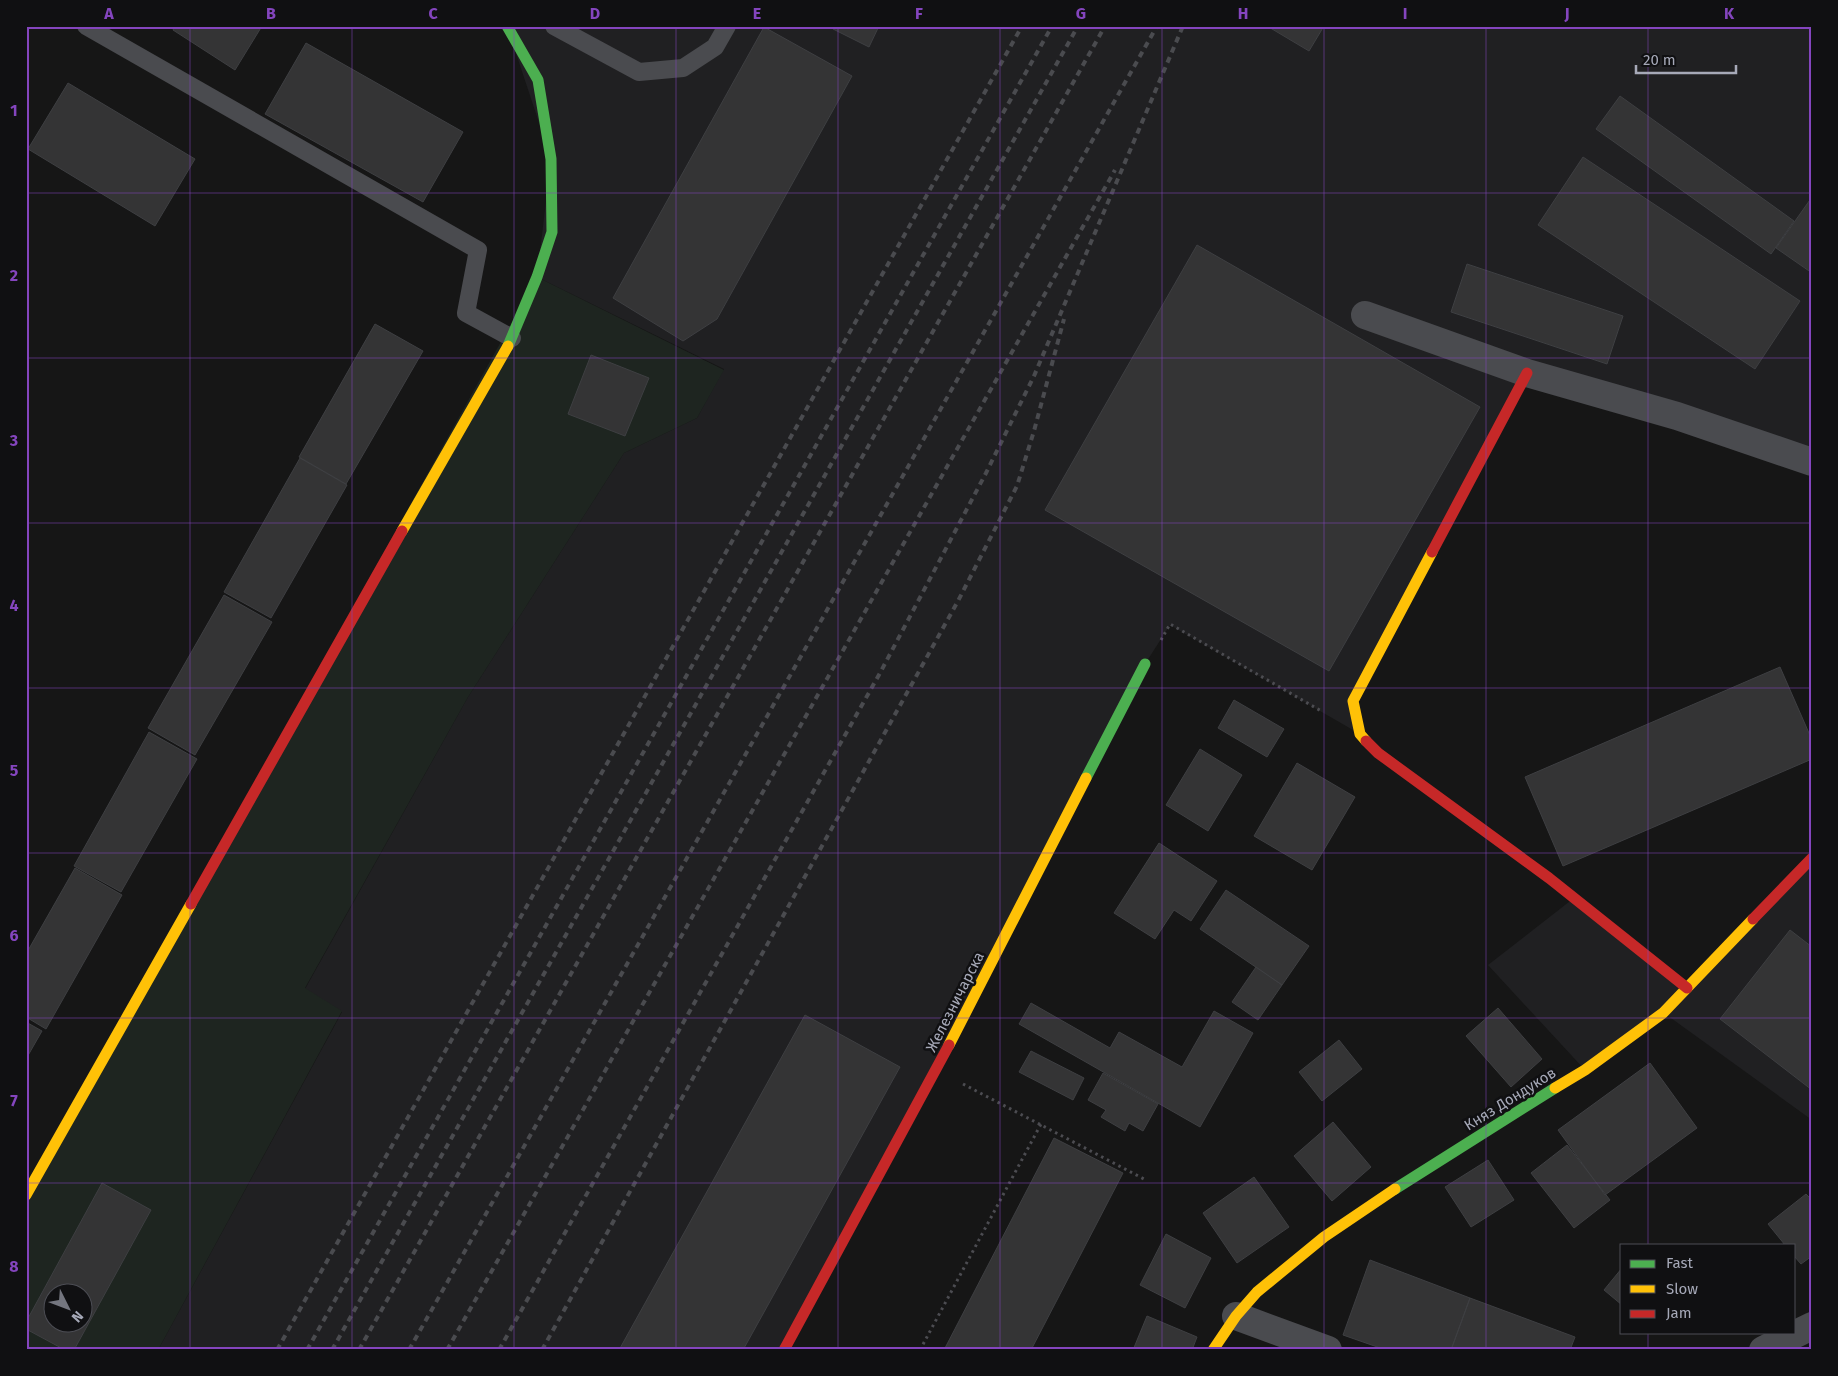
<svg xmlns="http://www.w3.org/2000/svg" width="1838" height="1376" viewBox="0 0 1838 1376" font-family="'Fira Sans',sans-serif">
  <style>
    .built { fill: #202022 }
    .green { fill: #1e2520; fill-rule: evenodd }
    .building { fill: #343435; stroke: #3e3f42; fill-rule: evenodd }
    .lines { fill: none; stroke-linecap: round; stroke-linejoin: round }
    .path { stroke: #4c4c51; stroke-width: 3; stroke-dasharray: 2.5 4; stroke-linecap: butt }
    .lane { stroke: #4a4b4f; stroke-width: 18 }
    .street { stroke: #4a4b4f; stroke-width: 28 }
    .fast { stroke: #4caf50; stroke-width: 11 }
    .slow { stroke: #ffc107; stroke-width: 11 }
    .jam { stroke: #c62828; stroke-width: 11 }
    .rail { stroke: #4a4b4f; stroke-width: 4; stroke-dasharray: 6 5; stroke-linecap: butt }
    .grid { fill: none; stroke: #8445be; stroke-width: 1; stroke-opacity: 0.55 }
    .labels { text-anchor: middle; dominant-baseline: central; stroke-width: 5; stroke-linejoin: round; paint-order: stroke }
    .street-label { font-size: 15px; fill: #a6a9b8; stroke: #101012 }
    .neatline { fill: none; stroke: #8445be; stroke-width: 2 }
    .grid-label { font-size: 16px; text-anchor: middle; font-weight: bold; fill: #8445be }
  </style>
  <rect width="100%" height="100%" fill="#161616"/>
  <!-- built -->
  <path class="built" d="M507,26H1812V462L1528,373L1353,701L1360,734L1170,625L1145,664L784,1350H158L342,1012L305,989L468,697L624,453L697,418L724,369L537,277L551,159Z
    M1812,858V1120L1664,1013L1585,1070L1488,965L1574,898L1687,988Z"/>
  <!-- green -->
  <path class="green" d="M537,277L724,370L697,418L624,453L468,697L305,988L342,1011L158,1350H26V1195ZM52,1294H82V1324H52Z"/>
  <!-- building -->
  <path class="building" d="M175,26H262L235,70L173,30Z
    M834,26H879L869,47L833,29Z
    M1267,26H1324L1309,51Z
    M764,27L852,76L717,319L683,341L613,298Z
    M306,43L463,132L423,202L265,114Z
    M68,83L195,159L155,226L28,149Z
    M1620,96L1794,221L1771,254L1596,129Z
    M1583,157L1800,301L1755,369L1538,225Z
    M1812,197V273L1776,248Z
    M1197,245L1480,407L1329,671L1045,510Z
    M1467,264L1623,316L1607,364L1451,312Z
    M375,324L423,351L346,484L299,457Z
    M591,355L649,378L625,436L568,414Z
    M300,458L347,485L271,618L224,592Z
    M224,595L272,622L195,755L148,728Z
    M1780,667L1812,740V759L1563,866L1525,777Z
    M1234,700L1284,729L1267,757L1218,728Z
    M149,732L197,759L121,892L74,866Z
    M1200,749L1242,775L1208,831L1166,805Z
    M1297,763L1355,797L1312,870L1254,836Z
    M1159,843L1217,881L1191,921L1174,910L1155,939L1114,913Z
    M75,868L122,895L46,1029L26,1017V954Z
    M1226,890L1309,946L1282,985L1200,929Z
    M1790,930L1812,947V1008L1809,1011L1812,1013V1090L1720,1019Z
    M1256,967L1282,985L1258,1020L1232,1002Z
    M1031,1003L1110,1048L1119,1032L1182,1067L1214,1011L1253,1033L1200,1127L1019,1024Z
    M1498,1008L1542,1059L1511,1087L1466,1036Z
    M805,1015L900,1067L743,1350H619Z
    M26,1022L42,1031L26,1059Z
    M1339,1040L1362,1069L1322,1101L1299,1072Z
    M1031,1051L1084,1078L1073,1100L1019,1072Z
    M1650,1063L1697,1128L1605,1195L1558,1130Z
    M1103,1073L1158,1104L1143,1131L1129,1123L1125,1131L1101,1117L1106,1110L1088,1100Z
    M1333,1122L1371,1167L1332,1201L1294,1156Z
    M1054,1138L1123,1173L1031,1350H944Z
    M1567,1145L1610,1200L1574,1228L1531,1173Z
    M1488,1160L1514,1200L1471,1227L1445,1187Z
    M1254,1177L1289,1227L1237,1263L1203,1213Z
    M102,1183L151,1210L74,1350H65L26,1329V1322ZM52,1294H82V1324H52Z
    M1806,1194L1812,1200V1256L1801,1264L1794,1256V1245H1785L1768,1224Z
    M1166,1234L1211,1258L1185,1308L1140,1285Z
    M1370,1260L1470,1298L1451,1350H1386L1343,1335Z
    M1622,1268V1305L1604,1290Z
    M1470,1298L1575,1337L1570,1350H1451Z
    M1147,1316L1197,1337L1192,1350H1133Z"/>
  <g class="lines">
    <!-- path -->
    <path class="path" d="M1161,640L1170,624L1323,712
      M963,1084L1144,1179
      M920,1350L1041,1124"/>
    <!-- lane -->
    <path class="lane" d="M86,26L478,250L466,313L512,338
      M554,26L639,72L683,68L715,47L727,26"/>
    <!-- street -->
    <path class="street" d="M1365,315L1527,373L1677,416L1812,462
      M1236,1316L1328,1350
      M1763,1350L1812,1326"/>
    <!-- fast -->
    <path class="fast" d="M507,26L538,80L551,159L552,232L537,277L508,346
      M1086,778L1145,664
      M1395,1189L1555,1088"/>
    <!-- slow -->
    <path class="slow" d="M402,531L508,346
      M1366,741L1360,734L1353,701L1432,552
      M949,1045L1086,778
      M1555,1088L1585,1070L1663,1013L1753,919
      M26,1195L191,904
      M1213,1350L1236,1316L1257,1292L1324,1237L1395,1189"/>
    <!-- jam -->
    <path class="jam" d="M1432,552L1527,373
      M1366,741L1378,753L1549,878L1687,988
      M191,904L402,531
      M1753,919L1812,858
      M784,1350L949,1045"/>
    <!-- rail -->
    <path class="rail" d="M277,1350L1022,26
      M307,1350L1052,26
      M332,1350L1078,26
      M359,1350L1105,26
      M409,1350L1157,26
      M447,1350L1115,170
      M499,1350L880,673L986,473L1034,376L1183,26
      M542,1350L958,601L1017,486L1034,431L1064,319"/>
  </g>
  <!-- grid -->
  <path class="grid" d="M190,26V1350M352,26V1350M514,26V1350M676,26V1350M838,26V1350M1000,26V1350M1162,26V1350M1324,26V1350M1486,26V1350M1648,26V1245M26,193H1812M26,358H1812M26,523H1812M26,688H1812M26,853H1812M26,1018H1812M26,1183H1812M1648,1332V1350"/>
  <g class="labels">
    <!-- street labels -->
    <g class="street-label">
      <text transform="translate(955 1002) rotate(-63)">Железничарска</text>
      <text transform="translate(1510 1099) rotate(-32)">Княз Дондуков</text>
    </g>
  </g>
  <!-- border -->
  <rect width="1838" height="1376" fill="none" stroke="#101012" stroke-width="55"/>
  <!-- legend -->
  <rect x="1620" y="1244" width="175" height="90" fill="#101012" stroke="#4c4d54"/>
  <rect x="1630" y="1260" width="25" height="8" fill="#4caf50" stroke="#4c4d54"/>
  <text x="1666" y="1268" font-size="15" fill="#a6a9b8">Fast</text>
  <rect x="1630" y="1285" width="25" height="8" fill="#ffc107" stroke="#4c4d54"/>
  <text x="1666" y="1294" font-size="15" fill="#a6a9b8">Slow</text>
  <rect x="1630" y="1310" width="25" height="8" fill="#c62828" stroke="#4c4d54"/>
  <text x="1666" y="1318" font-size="15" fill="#a6a9b8">Jam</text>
  <!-- north arrow -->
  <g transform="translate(68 1308) rotate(132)"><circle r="24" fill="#101012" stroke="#4c4d54"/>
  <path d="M0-4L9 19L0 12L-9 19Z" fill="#74767f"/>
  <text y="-8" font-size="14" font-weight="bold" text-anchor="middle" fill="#a6a9b8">N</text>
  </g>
  <!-- scale -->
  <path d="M1636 65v8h100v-8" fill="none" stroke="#a6a9b8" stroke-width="2.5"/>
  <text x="1643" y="65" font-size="15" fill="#a6a9b8" stroke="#101012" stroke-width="4" paint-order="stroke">20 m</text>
  <rect x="28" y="28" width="1782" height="1320" class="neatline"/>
  <g class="grid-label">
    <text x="109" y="19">A</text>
    <text x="271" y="19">B</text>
    <text x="433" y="19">C</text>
    <text x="595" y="19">D</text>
    <text x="757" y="19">E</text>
    <text x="919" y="19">F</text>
    <text x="1081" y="19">G</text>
    <text x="1243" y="19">H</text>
    <text x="1405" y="19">I</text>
    <text x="1567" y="19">J</text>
    <text x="1729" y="19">K</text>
    <text x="14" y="116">1</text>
    <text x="14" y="281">2</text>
    <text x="14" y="446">3</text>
    <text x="14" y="611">4</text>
    <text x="14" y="776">5</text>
    <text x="14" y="941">6</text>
    <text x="14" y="1106">7</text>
    <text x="14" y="1272">8</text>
  </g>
</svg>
